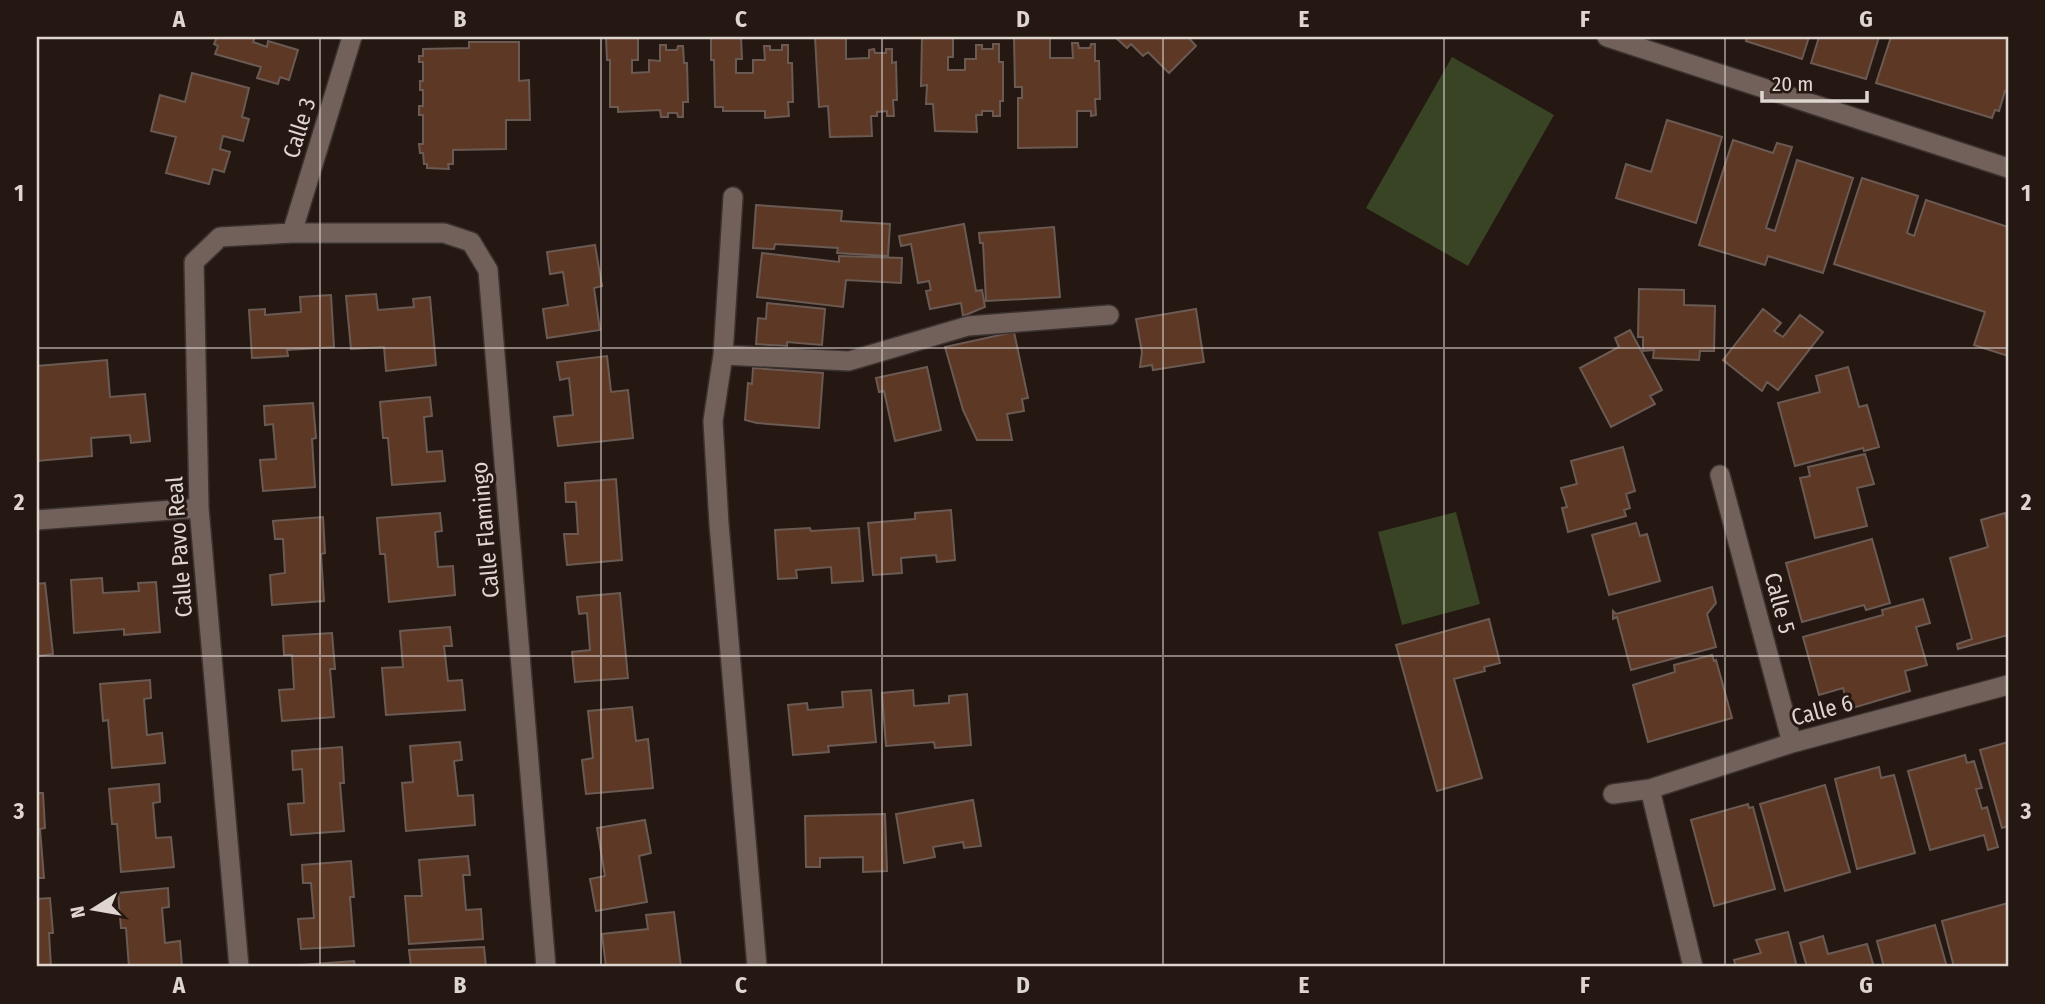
<svg xmlns="http://www.w3.org/2000/svg" width="2045" height="1004" viewBox="0 0 2045 1004" font-family="'Fira Sans Condensed',sans-serif">
  <style>
    .green { fill: #394425 }
    .building { fill: #5d3825; stroke: #6a5a53; stroke-width: 2 }
    .lines { fill: none; stroke-linecap: round; stroke-linejoin: round }
    .minor-casing { stroke: #3b3230; stroke-width: 22 }
    .minor { stroke: #71615a; stroke-width: 19 }
    .grid { fill: none; stroke: #dfd5d1; stroke-width: 2; stroke-opacity: 0.55 }
    .labels { text-anchor: middle; dominant-baseline: central; stroke-width: 6; stroke-linejoin: round; paint-order: stroke }
    .street-label { font-size: 23px; fill: #dfd5d1; stroke: #251812 }
    .neatline { fill: none; stroke: #dfd5d1; stroke-width: 2.5 }
    .grid-label { font-size: 23px; text-anchor: middle; font-weight: bold; fill: #dfd5d1 }
  </style>
  <rect width="100%" height="100%" fill="#251812"/>
  <!-- green -->
  <path class="green" d="M1452,57L1554,115L1468,266L1366,208Z
    M1456,512L1480,604L1402,625L1378,532Z"/>
  <!-- building -->
  <path class="building" d="M217,37H255L253,42L267,47L268,41L298,50L289,80L280,77L278,84L257,78L261,67L215,54L218,46L214,44Z
    M606,37H638V60H632V73L649,72V60L660,61V45H666V50H677L678,46H683L684,63H687L688,102H683V117H678L677,113H668V117H661L660,110L618,112V107H610V60H607Z
    M711,37H741L742,59H736V73H753V60H765L764,46H770V50H782V45H788V63H792L793,102H788L789,116L765,118V111H723V107H715L714,60H711Z
    M815,37H846V59L869,58V50L874,49L875,53H886V49H892V63L896,62L897,100H893L894,116H887V111L877,112V116H871L872,136L830,137L828,106L819,107Z
    M922,37H953V57H948V70H965V59H976V45H982V49H993V44H999V62H1003V101H1000V116H993V111H982V115H976L977,132L935,131L933,104H926L927,85L921,86Z
    M1014,37H1050V58H1073L1072,43H1078L1079,48H1090L1091,44H1095V61H1099L1100,99H1095L1096,115L1091,116V111H1077V147L1018,148V98H1022V87H1015Z
    M1115,37H1188L1196,46L1169,73L1148,52L1143,56L1131,44L1127,48Z
    M1747,37H1809L1802,59L1746,41Z
    M1819,37H1879L1866,79L1811,63Z
    M1891,37H2008V92L2005,91L1999,111L1995,110L1992,118L1876,83Z
    M469,42H519V81L529,80L530,120H506V149L453,150V164H448L449,169L427,168V164H424L423,153H420L419,144H423V115H419V106H423V90H420V81H423V62H419V56H423V49L469,48Z
    M192,73L249,88L242,117L249,119L243,141L223,136L220,149L230,152L224,172L213,169L209,184L166,173L176,137L151,131L160,95L185,102Z
    M1667,120L1722,137L1696,223L1616,198L1626,164L1651,172Z
    M1733,140L1773,153L1777,143L1792,147L1766,228L1775,231L1797,160L1853,178L1823,273L1768,256L1765,265L1699,245Z
    M1862,178L1918,196L1907,233L1914,236L1926,200L2008,227V356L1974,345L1985,312L1834,264Z
    M756,205L842,211L841,221L890,224L888,256L837,253L838,248L775,244L774,249L753,248Z
    M964,224L976,291L982,290L985,307L963,316L961,303L930,309L926,291L931,290L929,281L918,283L911,244L901,246L899,236Z
    M1054,227L1060,297L986,301L983,243H980L979,233Z
    M595,245L602,286L594,288L600,330L547,338L543,309L568,305L563,272L550,274L547,252Z
    M762,253L839,262V256L902,258L901,283L846,280L843,307L757,297Z
    M1639,289L1684,290V305L1715,306L1714,351H1700L1699,360L1653,358L1654,350L1643,351V337H1638Z
    M376,294L378,310L414,307L413,299L430,297L436,365L386,371L384,347L351,349L346,296Z
    M331,295L334,347L287,350L288,356L252,358L249,310L265,309V315L301,312L300,297Z
    M767,303L825,309L822,345L787,342V346L756,344L758,318L766,319Z
    M1196,309L1204,362L1153,370L1152,365L1140,367L1142,352L1136,319Z
    M1763,309L1781,323L1774,331L1783,337L1800,315L1823,332L1778,390L1767,382L1762,391L1723,360Z
    M1630,330L1662,390L1650,396L1655,404L1611,427L1580,368L1619,347L1615,338Z
    M1014,332L1028,398L1022,399L1024,411L1007,414L1012,440H977L963,410L945,347Z
    M607,356L611,392L628,390L633,438L558,446L554,417L573,415L569,378L560,380L557,362Z
    M107,360L110,397L145,394L150,441L131,443L130,435L91,438L92,456L37,461V366Z
    M927,367L941,430L895,441L884,391L879,392L876,378Z
    M1848,367L1859,407L1867,405L1879,447L1864,451L1863,448L1795,466L1778,403L1820,392L1816,376Z
    M753,368L823,373L819,428L757,423L745,420L748,383L752,384Z
    M430,397L432,416L424,417L427,452L442,451L445,481L392,485L388,438H383L380,402Z
    M313,403L316,438L312,439L315,487L263,491L260,460L276,459L273,424L265,425L264,406Z
    M1623,447L1635,491L1626,494L1630,508L1624,510L1626,516L1568,532L1562,508L1567,507L1561,488L1577,484L1571,461Z
    M1865,454L1874,484L1857,488L1867,526L1815,538L1800,478L1810,476L1808,467Z
    M616,479L622,560L567,565L564,534H578L576,502H566L565,483Z
    M951,510L955,560L937,562L936,555L901,558L902,573L873,575L868,523L915,519V513Z
    M440,513L442,531L435,532L438,567L453,566L455,595L389,602L385,554H380L377,518Z
    M2005,513L2008,526V635L1958,649L1957,644L1972,639L1950,558L1988,547L1981,520Z
    M323,517L325,553L321,554L324,601L272,605L270,575L285,573L283,539H275L273,521Z
    M1636,523L1640,536L1647,534L1660,581L1609,595L1592,535Z
    M810,528L811,531L859,528L863,581L832,583L831,567L796,570L797,578L778,579L775,530Z
    M1872,539L1890,603L1866,610L1864,605L1802,622L1786,563Z
    M102,578L103,593L139,591L138,583L156,582L160,632L124,635V629L74,633L71,580Z
    M45,583L53,654L37,656V584Z
    M1712,587L1716,603L1707,614L1716,647L1631,670L1617,617L1613,619V611L1616,614Z
    M620,593L628,678L575,682L572,652L590,650L587,613L579,614L577,597Z
    M1923,599L1930,623L1916,627L1927,665L1905,671L1910,691L1849,709L1843,688L1819,695L1803,637L1883,615L1882,610Z
    M1489,619L1500,663L1484,667L1485,671L1454,679L1482,778L1437,791L1396,645Z
    M450,627L452,646H444L448,681L462,680L465,710L386,715L382,668L403,667L400,631Z
    M332,633L335,669H330L334,717L282,721L279,690L294,689L292,655H284L283,636Z
    M1712,655L1714,661L1716,660L1732,718L1648,742L1633,685L1675,672L1674,665Z
    M150,680L151,698L144,699L147,735L162,733L165,763L112,768L108,720L103,721L100,684Z
    M871,690L876,742L828,746L829,752L793,755L788,705L807,703L808,710L843,707L842,692Z
    M913,690L914,706L949,703V696L967,694L971,745L935,748L934,742L886,746L882,693Z
    M632,707L636,741L648,739L653,788L586,794L582,760L593,758L588,711Z
    M460,742L462,760L454,761L458,796L473,795L475,825L406,831L402,783L413,782L410,746Z
    M2008,742V826L2002,828L1980,750Z
    M342,747L344,783H340L344,831L291,835L288,804L304,803L302,769L293,770L292,751Z
    M1965,755L1967,763L1974,761L1982,788L1976,789L1982,809L1987,807L1998,847L1988,850L1984,835L1930,850L1908,771Z
    M1879,767L1881,778L1894,775L1915,853L1857,869L1835,779Z
    M159,784L160,802L153,803L156,838L171,837L174,867L121,872L117,824H112L109,789Z
    M1825,785L1850,872L1785,891L1760,804Z
    M37,793H43L45,828L40,829L44,878H37Z
    M973,800L981,846L964,848L963,842L933,847L935,857L904,863L896,814Z
    M1748,804L1749,808L1753,807L1775,889L1714,906L1691,820Z
    M885,814L887,871L863,872V857L820,858V867H806L805,816Z
    M645,820L651,853L639,856L647,902L596,911L590,879L605,876L597,828Z
    M468,856L470,875H463L466,910L481,909L483,939L409,944L405,896H422L419,860Z
    M351,861L354,897H350L354,946L301,949L298,919L314,918L311,883H303L302,865Z
    M168,888L169,907L162,908L165,943L180,941L182,967H129L126,928H121L118,893Z
    M50,898L53,933H49L51,967H37V899Z
    M2008,903V967H1954L1942,921Z
    M674,912L681,967H606L602,934L648,929L646,915Z
    M1935,925L1947,967H1884L1877,941Z
    M1788,932L1797,967H1736L1734,960L1761,953L1756,940Z
    M1823,936L1828,954L1867,944L1874,967H1807L1800,943Z
    M484,947L486,967H411L409,950Z
    M354,961L355,967H301V965Z"/>
  <g class="lines">
    <!-- minor casing -->
    <g class="minor-casing">
      <path id="minor" d="M1607,37L2008,168
        M733,197L723,355L713,421L719,524L757,967
        M292,233L352,37
        M723,355L849,361L968,326L1109,315
        M1720,475L1792,743
        M37,520L199,508
        M1650,789L1693,967
        M1613,794L1650,789L1792,743L2008,685
        M239,967L199,508L194,262L220,237L292,233H444L471,242L488,270L546,967"/>
    </g>
    <!-- minor -->
    <use href="#minor" class="minor"/>
  </g>
  <!-- grid -->
  <path class="grid" d="M320,37V967M601,37V967M882,37V967M1163,37V967M1444,37V967M1725,37V967M37,348H2008M37,656H2008"/>
  <g class="labels">
    <!-- street labels -->
    <g class="street-label">
      <text transform="translate(299 128) rotate(-73)">Calle 3</text>
      <text transform="translate(485 530) rotate(-95)">Calle Flamingo</text>
      <text transform="translate(179 547) rotate(-94)">Calle Pavo Real</text>
      <text transform="translate(1780 603) rotate(75)">Calle 5</text>
      <text transform="translate(1822 710) rotate(-15)">Calle 6</text>
    </g>
  </g>
  <!-- border -->
  <rect width="2045" height="1004" fill="none" stroke="#251812" stroke-width="77"/>
  <!-- north arrow -->
  <g transform="translate(94 909) rotate(259)" stroke="#251812" stroke-width="5" paint-order="stroke">
  <path d="M0-5L12 26L0 18L-12 26Z" fill="#dfd5d1"/>
  <text y="-10" font-size="19" font-weight="bold" text-anchor="middle" fill="#dfd5d1">N</text>
  </g>
  <!-- scale -->
  <path d="M1762 91v10h105v-10" fill="none" stroke="#dfd5d1" stroke-width="3.5"/>
  <text x="1772" y="91" font-size="21" fill="#dfd5d1" stroke="#251812" stroke-width="5" paint-order="stroke">20 m</text>
  <rect x="38" y="38" width="1969" height="927" class="neatline"/>
  <g class="grid-label">
    <text x="179" y="27">A</text>
    <text x="460" y="27">B</text>
    <text x="741" y="27">C</text>
    <text x="1023" y="27">D</text>
    <text x="1304" y="27">E</text>
    <text x="1585" y="27">F</text>
    <text x="1866" y="27">G</text>
    <text x="19" y="201">1</text>
    <text x="2026" y="201">1</text>
    <text x="19" y="510">2</text>
    <text x="2026" y="510">2</text>
    <text x="19" y="819">3</text>
    <text x="2026" y="819">3</text>
    <text x="179" y="993">A</text>
    <text x="460" y="993">B</text>
    <text x="741" y="993">C</text>
    <text x="1023" y="993">D</text>
    <text x="1304" y="993">E</text>
    <text x="1585" y="993">F</text>
    <text x="1866" y="993">G</text>
  </g>
</svg>
